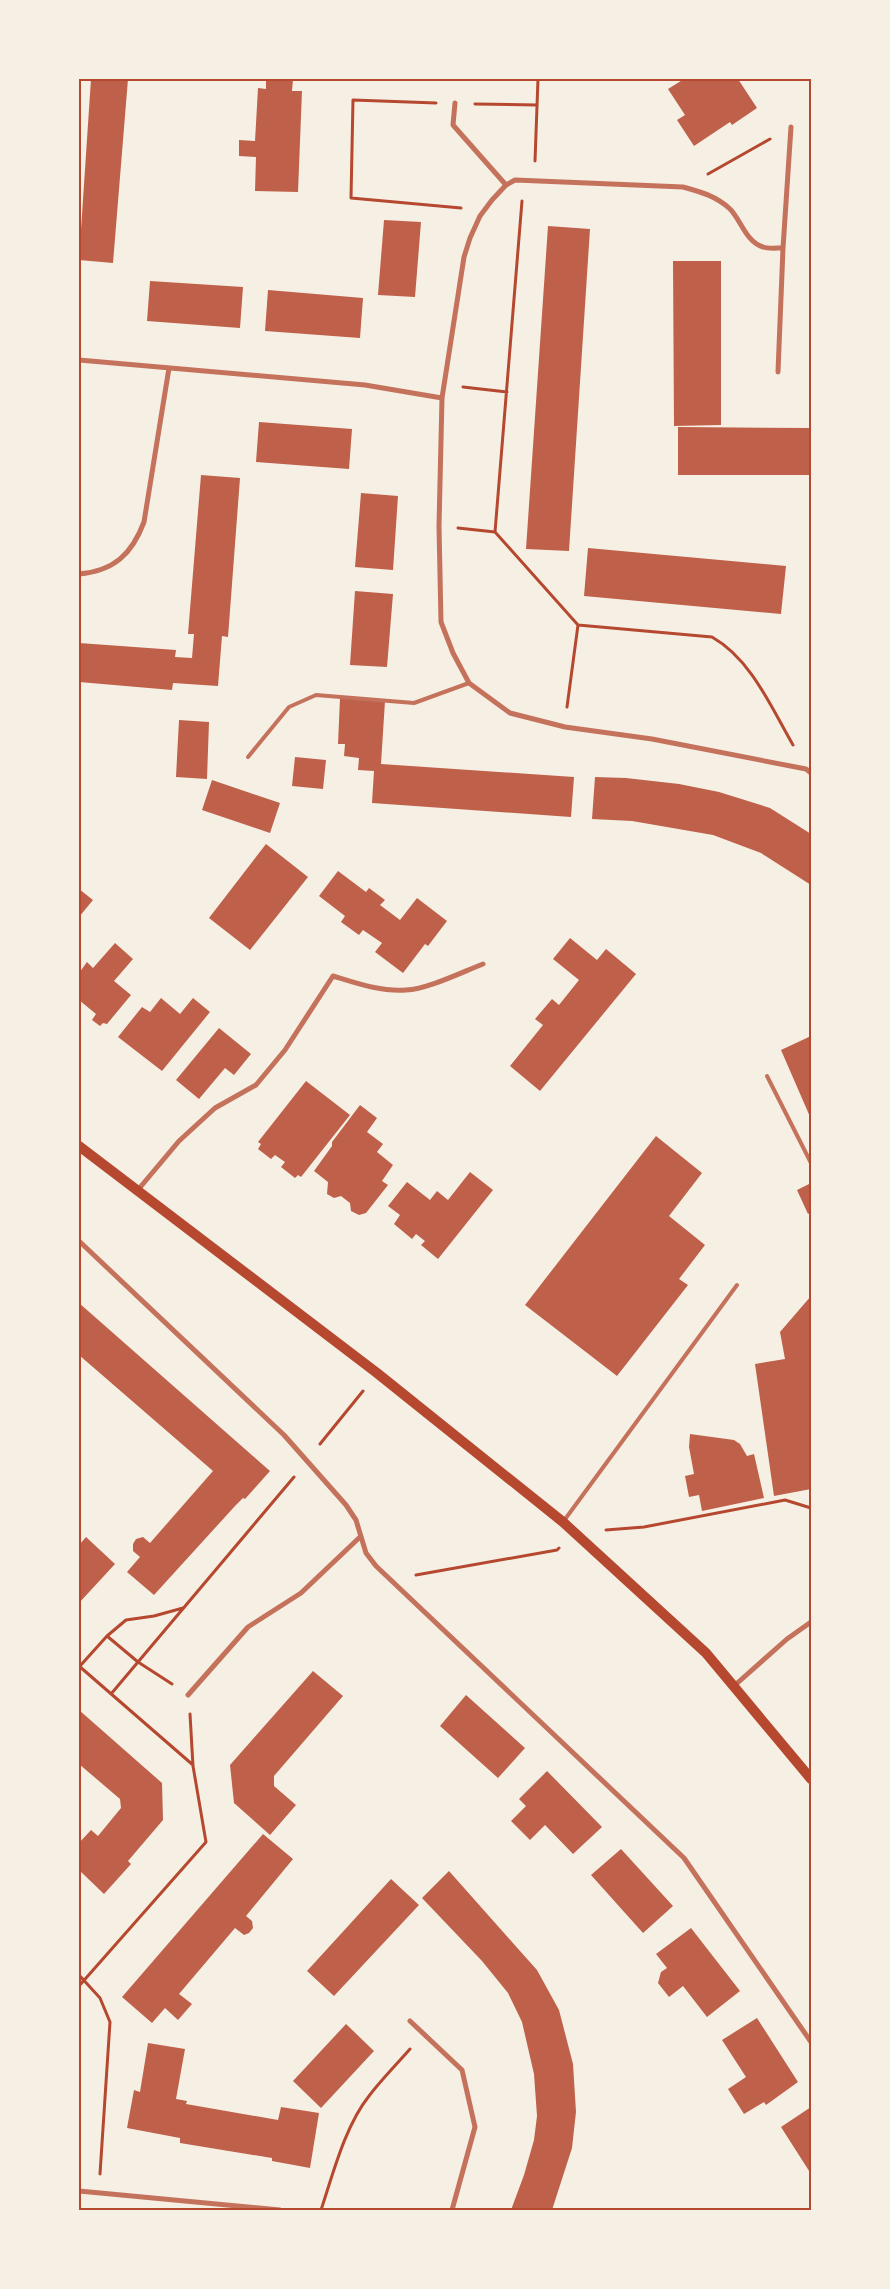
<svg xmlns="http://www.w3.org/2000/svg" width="890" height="2289" viewBox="0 0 890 2289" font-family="'PT Sans',sans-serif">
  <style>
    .building { fill: #bf614a }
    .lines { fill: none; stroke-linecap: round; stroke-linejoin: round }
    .path { stroke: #b5482f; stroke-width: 3 }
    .service { stroke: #c5725c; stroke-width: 4 }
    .minor { stroke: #c5725c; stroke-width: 5 }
    .secondary { stroke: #b5482f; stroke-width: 10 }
    .neatline { fill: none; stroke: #b5482f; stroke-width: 2 }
  </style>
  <rect width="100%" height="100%" fill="#f6efe4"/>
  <!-- building -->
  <path class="building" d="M91,79H128L113,263L79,260Z
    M266,79H293L292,91H302L298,192L255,191L256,157L239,156V140L255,141L258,88L266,89Z
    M684,79H733L734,80L738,79L757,108L732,125L730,122L694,146L677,120L685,115L668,89Z
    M384,220L421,222L415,297L378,295Z
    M548,226L590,229L569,551L526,549Z
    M673,261H721V425L674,426Z
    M150,281L243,287L240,328L147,321Z
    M268,290L363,298L360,338L265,331Z
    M259,422L352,429L349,469L256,462Z
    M678,427L811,428V475H678Z
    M201,475L240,478L228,637L222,636L218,686L173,683L172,690L79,682V643L176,650L175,657L192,658L194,634H188Z
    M361,493L398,496L393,570L355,567Z
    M588,548L786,566L781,614L584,596Z
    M355,591L393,594L387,667L350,665Z
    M340,698L385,701L381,764L574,777L571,817L372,803L374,771L358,770L359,758L344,756L345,744H338Z
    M179,720L209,722L207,779L176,777Z
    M295,757L326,760L323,789L292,786Z
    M595,777L626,778L679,784L719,792L770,808L811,834V885L761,853L713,835L632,821L592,819Z
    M212,780L280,803L270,833L202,810Z
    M266,844L308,877L250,950L209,918Z
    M338,871L366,892L369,888L385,900L380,905L400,920L417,898L447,921L428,946L425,944L403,973L375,952L382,943L363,930L359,935L341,922L345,916L319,896Z
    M79,889L93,900L79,917Z
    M570,938L597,960L606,949L636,974L540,1091L510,1066L543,1025L535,1019L552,999L559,1005L579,980L553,959Z
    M115,943L133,959L114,981L131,995L107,1024L103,1023L100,1026L92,1020L96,1014L79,1000V973L87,962L93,968Z
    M161,998L180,1014L193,998L210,1012L162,1071L118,1037L142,1007L150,1012Z
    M219,1028L251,1054L234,1075L225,1068L199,1099L176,1080Z
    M811,1036V1119L781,1050Z
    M306,1081L350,1115L301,1177L298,1175L295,1178L281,1167L285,1162L275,1155L271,1159L258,1149L261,1144L258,1142Z
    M360,1105L377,1118L367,1132L383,1144L377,1152L393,1165L382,1181L388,1185L366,1213L359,1215L351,1211L350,1203L341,1196L334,1198L327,1194L328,1182L314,1171L332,1146V1142Z
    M656,1136L702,1173L669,1216L705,1245L679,1279L688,1285L617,1376L525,1305Z
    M470,1172L493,1190L438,1259L421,1245L425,1241L416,1234L412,1239L394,1224L400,1215L388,1206L407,1182L430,1200L437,1191L448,1200Z
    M811,1183V1212L808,1214L797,1190Z
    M811,1296V1489L774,1496L755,1364L785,1359L780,1332Z
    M79,1303L270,1471L245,1499L243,1498L235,1506L154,1595L127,1572L140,1557L133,1551V1544L136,1539L143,1537L150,1543L213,1471L79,1355Z
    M690,1434L734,1440L740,1444L747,1456L754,1454L764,1498L702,1511L699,1495L689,1497L685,1476L694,1474L689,1447Z
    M86,1537L115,1564L79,1603V1545Z
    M313,1671L343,1696L274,1776V1786L296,1805L270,1835L234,1803L230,1765Z
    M466,1695L525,1748L498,1778L440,1726Z
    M79,1710L162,1783L163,1820L128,1861L131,1864L104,1894L79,1870V1843L91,1830L98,1836L121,1808L120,1799L79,1764Z
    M547,1771L602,1827L573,1854L545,1825L530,1840L511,1821L526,1806L519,1799Z
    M263,1834L293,1859L246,1916L252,1921L253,1928L249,1933L244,1935L235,1928L179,1994L192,2004L178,2020L165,2008L152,2023L122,1997Z
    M621,1849L673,1906L643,1933L591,1875Z
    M449,1871L537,1970L559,2010L573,2064L576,2112L572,2148L552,2210H511L524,2175L534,2140L537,2116L534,2074L522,2022L508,1993L482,1961L422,1898Z
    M391,1879L419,1905L334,1996L307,1971Z
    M691,1928L740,1991L707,2017L683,1986L669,1997L658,1983L661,1972L667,1968L656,1954Z
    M757,2018L798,2082L766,2105L764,2102L744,2114L728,2089L746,2077L722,2040Z
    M346,2024L374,2051L321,2108L293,2081Z
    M148,2043L185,2049L176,2099L187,2101L186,2104L278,2120L281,2107L319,2113L310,2168L272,2161V2158L180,2143V2138L127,2128L134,2090L140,2092Z
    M811,2107V2174L781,2127Z"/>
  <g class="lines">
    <!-- path -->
    <path class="path" d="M436,103L353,100L351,198L461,208
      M475,104L537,105
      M535,161L538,79
      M708,174L770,139
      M522,201L495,532L578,625
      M463,387L507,392
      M458,528L495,532
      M567,707L578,625L712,637C751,659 771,707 793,745
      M320,1444L363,1391
      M606,1530L644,1527L785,1500L811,1508
      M416,1575L557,1550L559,1548
      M107,1636L138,1662L172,1684
      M79,1666L193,1765
      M80,1666L107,1636L126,1620L154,1616L183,1608
      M111,1694L294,1477
      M79,1975L100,1998L110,2022L100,2174
      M79,1986L206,1842L193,1766L190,1714
      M321,2210C333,2174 345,2126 369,2096C381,2080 396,2065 410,2049"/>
    <!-- service -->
    <path class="service" d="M248,757L289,707L316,695L414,703L469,683
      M767,1076L811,1163
      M563,1522L737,1285"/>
    <!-- minor -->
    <path class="minor" d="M455,103L453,125L506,185
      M783,248C777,248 768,249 763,247C746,242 741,220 730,209C716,196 701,192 683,187L515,180L506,185L492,200L480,216L470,238L464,257L442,398L439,526L441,622L453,653L469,683L510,713L565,727L652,739L806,769L811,773
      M79,360L365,385L442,398
      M778,372L783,248L791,127
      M79,574C114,571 132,554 144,522L169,368
      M137,1191L179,1141L215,1108L256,1085L285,1050L333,976C356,983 381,992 406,990C428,989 462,972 483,964
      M79,1241L284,1435L346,1505L356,1520L366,1553L376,1566L684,1858L811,2042
      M734,1686L787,1639L811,1622
      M188,1695L248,1627L301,1593L360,1537
      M410,2021L462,2070L475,2127L452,2210
      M79,2191L280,2210"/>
    <!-- secondary -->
    <path class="secondary" d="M79,1146L377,1373L563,1522L706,1653L811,1779"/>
  </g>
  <!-- border -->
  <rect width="890" height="2289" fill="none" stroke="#f6efe4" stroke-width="160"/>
  <rect x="80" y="80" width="730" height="2129" class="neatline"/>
</svg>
